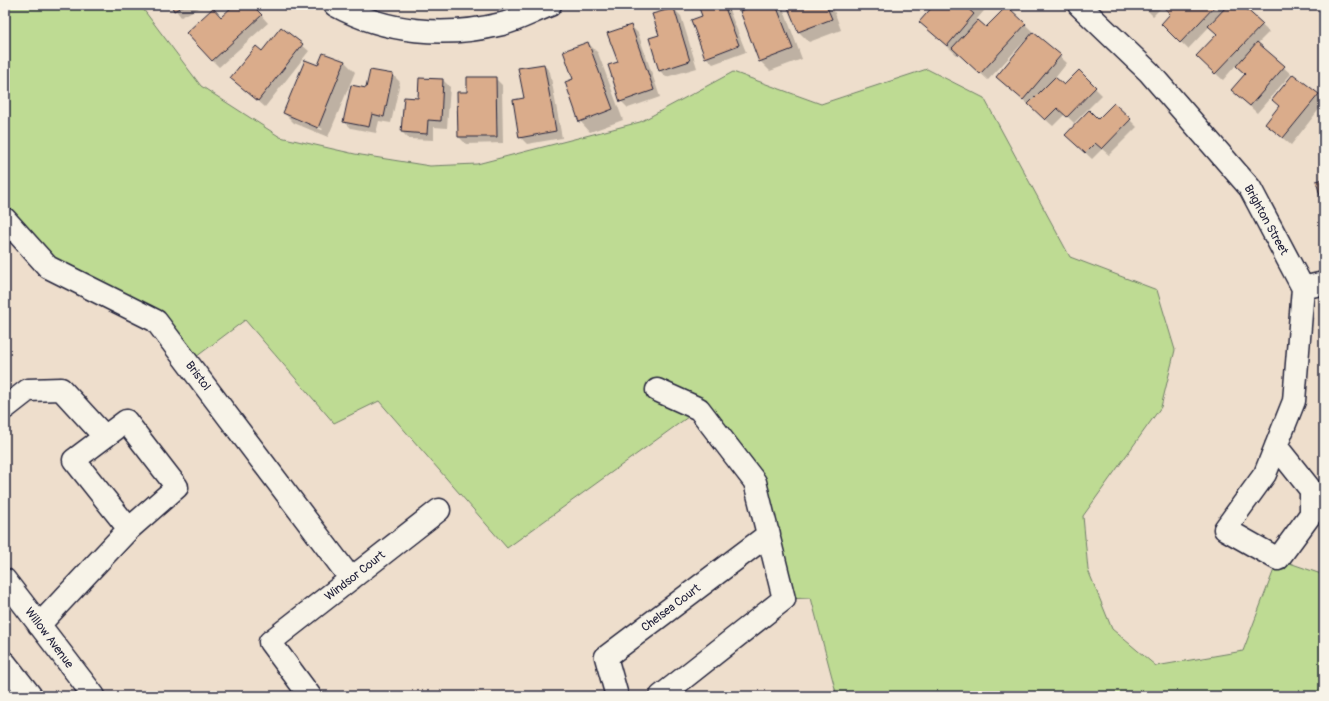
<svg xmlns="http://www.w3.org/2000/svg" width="1329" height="701" viewBox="0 0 1329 701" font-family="Pangolin,sans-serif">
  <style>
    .green { fill: #bedb93; stroke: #707e67 }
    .shadow { fill: #0003; fill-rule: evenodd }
    .building { fill: #daac8b; stroke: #22223b }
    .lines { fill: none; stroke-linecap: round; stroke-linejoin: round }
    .minor-casing { stroke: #22223b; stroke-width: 25 }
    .minor { stroke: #f7f3e8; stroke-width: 22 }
    .labels { text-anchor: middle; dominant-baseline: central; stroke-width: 3; stroke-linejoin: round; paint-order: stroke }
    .street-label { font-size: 12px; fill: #22223b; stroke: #f7f3e8 }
  </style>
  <rect width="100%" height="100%" fill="#eedecc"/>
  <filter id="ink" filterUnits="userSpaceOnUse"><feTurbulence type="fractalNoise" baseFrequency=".025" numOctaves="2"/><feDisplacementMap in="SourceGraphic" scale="8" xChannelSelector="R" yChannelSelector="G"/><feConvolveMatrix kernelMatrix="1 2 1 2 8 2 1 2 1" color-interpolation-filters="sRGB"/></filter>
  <g filter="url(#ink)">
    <!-- green -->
    <path class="green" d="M5,5H140L201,86L280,137L355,154L430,166L477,164L640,122L733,72L821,104L927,69L984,98L1070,257L1157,290L1175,350L1161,407L1083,516L1088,570L1112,629L1156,666L1243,651L1278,559L1324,575V696H837L811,598L784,599L755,482L699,409L507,548L379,401L334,423L245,320L188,363L155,321L48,267L5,219Z"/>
    <!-- shadow -->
    <path class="shadow" d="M172,5H205L181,17Z
      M236,5H252L268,23L219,67L212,60L221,18Z
      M699,5H727L746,52L713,64L706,57L704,17Z
      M748,5H782L802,59L770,71L760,61Z
      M789,5H832L841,30L809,42L799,32Z
      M935,5H989L977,19L986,29L1007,7L1033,32L988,80L959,53L957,55L920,22Z
      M1142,5H1241L1269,32L1257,44L1291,74L1257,113L1232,90L1246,75L1236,65L1223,80L1197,56L1218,34L1210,26L1188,49L1162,24L1171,14L1163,6L1153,16Z
      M674,9L681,16L697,68L666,77L659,70L660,36Z
      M631,26L638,33L660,97L628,108L621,101L619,62Z
      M1034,33L1067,63L1055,78L1064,87L1079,72L1102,95L1074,123L1065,114L1053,126L997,77Z
      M588,43L598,53L623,120L590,132L580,121L574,80Z
      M302,45L309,51L265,107L232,78L262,52Z
      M345,62L355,72L328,137L294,123L284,113L318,67ZM295,117L323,129L322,130L295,119Z
      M544,65L550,72L562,138L527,144L520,137L525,99Z
      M371,71L393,75L400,82L391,123L379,121L376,133L351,128L344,121L367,90Z
      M1293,75L1318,95L1324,103L1291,145L1266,124L1280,107Z
      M495,78L502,85L503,143L466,144L459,137L468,93Z
      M443,80L450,87L447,128L434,127V140L409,139L402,132L419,99Z
      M1114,104L1137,127L1109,155L1102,149L1092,159L1067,135L1098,120Z"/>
    <!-- building -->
    <path class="building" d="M171,5H185L174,11Z
      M234,5H252L262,15L212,61L186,33L213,8L221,17Z
      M698,5H724L739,45L705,58L691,20L702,16Z
      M747,5H776L793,49L759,62L740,11L748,8Z
      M787,5H826L832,19L798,32Z
      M934,5H970L967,8L974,14L947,46L919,22Z
      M1162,5H1216L1180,43L1161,24L1170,14Z
      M1228,5H1242L1263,24L1215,74L1196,56L1217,34L1208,26Z
      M1007,6L1026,24L980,74L952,48L978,20L986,27Z
      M674,8L690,61L659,71L649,38L659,35L652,14Z
      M631,25L654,90L620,102L608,65L618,62L607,33Z
      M281,27L303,44L258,101L230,78L256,46L262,51Z
      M1033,32L1061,55L1023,100L996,77Z
      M588,42L613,109L579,122L565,82L573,79L563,51Z
      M1257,42L1285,66L1250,106L1231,90L1245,74L1236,66Z
      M323,53L345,61L318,128L283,113L305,60L318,65Z
      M544,64L556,131L519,138L513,100L524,98L518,68Z
      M370,70L393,74L384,117L372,114L369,127L343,122L351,85L366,88Z
      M1079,70L1096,87L1067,117L1057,108L1045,120L1028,104L1055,77L1064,85Z
      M1293,74L1319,94L1283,138L1265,124L1279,106L1272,100Z
      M467,77H496L497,137H458L457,92H467Z
      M419,78L443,79L441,121L428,120L427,134L401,132L404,97L418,98Z
      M1114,103L1131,119L1102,149L1095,143L1085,153L1065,135L1089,110L1098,119Z
      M1324,179V210L1316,181Z"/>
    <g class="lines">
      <!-- minor casing -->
      <g class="minor-casing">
        <path id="minor" d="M335,5C386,33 445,38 502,24C518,20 534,11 550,5
          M1079,5L1149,72L1250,188L1303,288L1294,401L1265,474L1225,529L1278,559L1311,514V490L1276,446
          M5,219L48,267L156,321L351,579
          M1303,288L1324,283
          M657,390L699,409L755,482L784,599L661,696
          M5,408L28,390L61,389L105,437
          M5,580L94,696
          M39,625L129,529L177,487L126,421L74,460L129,529
          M5,663L31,696
          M310,696L270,642L439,510
          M617,696L606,657L769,534"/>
      </g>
      <!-- minor -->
      <use href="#minor" class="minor"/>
    </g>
  </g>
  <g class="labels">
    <!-- street labels -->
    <g class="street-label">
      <text transform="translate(1266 220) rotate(61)">Brighton Street</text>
      <text transform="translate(198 376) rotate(53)">Bristol</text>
      <text transform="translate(355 576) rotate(-38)">Windsor Court</text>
      <text transform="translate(671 608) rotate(-37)">Chelsea Court</text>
      <text transform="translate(49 638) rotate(53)">Willow Avenue</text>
    </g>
  </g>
  <!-- margin -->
  <rect width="1329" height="701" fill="none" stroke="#f7f3e8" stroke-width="20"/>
  <rect x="10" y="10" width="1309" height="681" fill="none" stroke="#22223b" stroke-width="1.5" filter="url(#ink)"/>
</svg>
